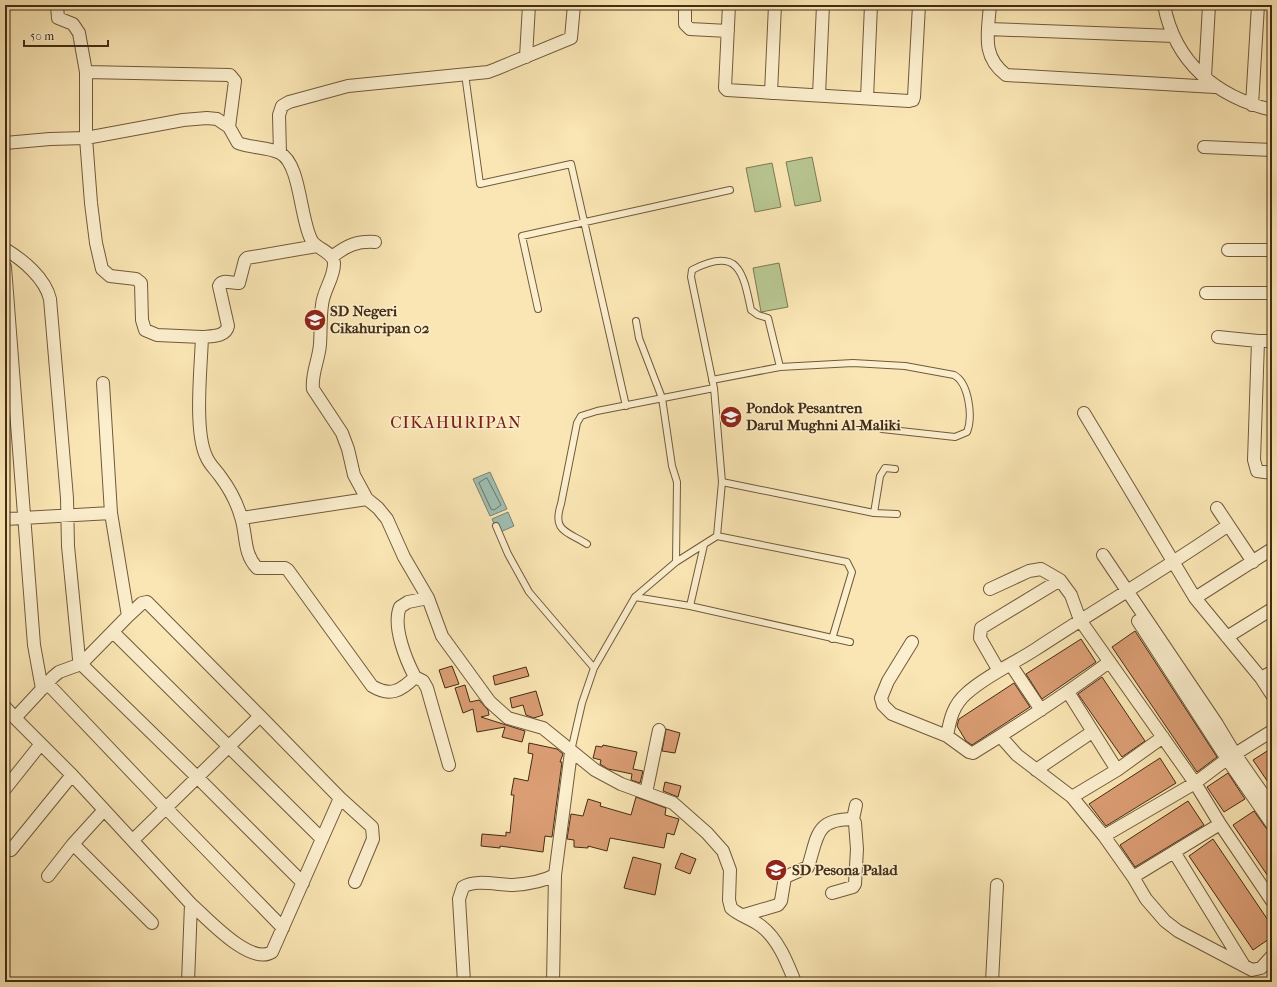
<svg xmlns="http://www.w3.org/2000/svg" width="1277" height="987" viewBox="0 0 1277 987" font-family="'IM FELL French Canon',serif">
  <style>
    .green { fill: #b8c691; stroke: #7e7952 }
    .water { fill: #9fbeb2; stroke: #7a8473 }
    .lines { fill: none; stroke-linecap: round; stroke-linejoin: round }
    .shore { stroke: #717563; stroke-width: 1 }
    .building { fill: #db9d74; stroke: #432c14 }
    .service-casing { stroke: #715a3c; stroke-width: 8 }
    .minor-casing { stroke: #715a3c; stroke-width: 14 }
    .service { stroke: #fcefce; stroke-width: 6 }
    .minor { stroke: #fcefce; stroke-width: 12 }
    .labels { text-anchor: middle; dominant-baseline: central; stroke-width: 3; stroke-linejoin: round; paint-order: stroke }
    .poi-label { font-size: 15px; font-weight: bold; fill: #432c14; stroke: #fcefce; text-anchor: start }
    .quarter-label { font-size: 17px; letter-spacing: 1px; fill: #7a1f14; stroke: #fcefce }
  </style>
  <rect width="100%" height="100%" fill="#fae6b4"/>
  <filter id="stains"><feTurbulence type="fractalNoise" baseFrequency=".005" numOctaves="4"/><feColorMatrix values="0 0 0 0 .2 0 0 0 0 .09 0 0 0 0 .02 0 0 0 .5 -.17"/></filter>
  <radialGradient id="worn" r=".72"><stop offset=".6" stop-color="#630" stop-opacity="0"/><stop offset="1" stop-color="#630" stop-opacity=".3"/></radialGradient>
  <!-- green -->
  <path class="green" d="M812,157L821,201L795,206L786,162Z
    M772,163L781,207L755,212L746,168Z
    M779,263L788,307L761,312L753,268Z"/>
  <!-- water -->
  <path class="water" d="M490,472L507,509L490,516L473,479Z
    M508,512L514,526L498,533L492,519Z"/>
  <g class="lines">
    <!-- shore -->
    <path class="shore" d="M487,478L501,505L494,510L491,509L479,483Z"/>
  </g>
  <!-- building -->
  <path class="building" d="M1135,631L1217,757L1197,772L1112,647Z
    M1081,639L1096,662L1042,699L1026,674Z
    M452,666L459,684L445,688L439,670Z
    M526,667L529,676L495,685L493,676Z
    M1102,677L1145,741L1122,757L1078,694Z
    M1014,683L1030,707L972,745L966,741L957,726L959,719Z
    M465,685L470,702L479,700L488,710L489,715L481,717L525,731L522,742L502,737L505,727L477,732L473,709L463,713L455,688Z
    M536,691L543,715L534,718L526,715L523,705L512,708L510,698Z
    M666,729L680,733L675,753L662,751Z
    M529,743L557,749L563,754L560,762H562L552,837L545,836L543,852L500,846V848L481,846L482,834L506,836V832L510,833L514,795H511L514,778L528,781L533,754L528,753Z
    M603,745L637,752L633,769L643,771L640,783L631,780L632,774L608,769L600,764L601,760L593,758L596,746L602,747Z
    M1272,748V788L1253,760Z
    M1160,758L1176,783L1106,826L1089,804Z
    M1228,773L1245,799L1224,812L1207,787Z
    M665,782L681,786L678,797L663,791Z
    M636,797L666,808L665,815L679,819L674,835L667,833L664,848L610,838L607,851L588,846V848L574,847V840L567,839L571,814L583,816L588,799L601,803L600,806L631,815Z
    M1188,801L1204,825L1135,867L1120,845Z
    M1254,811L1266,828L1272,831V882L1233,825Z
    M1213,839L1272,926V937L1253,950L1189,856Z
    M681,853L696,859L690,874L675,868Z
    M633,857L661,864L655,895L624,888Z"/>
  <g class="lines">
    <!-- service casing -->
    <g class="service-casing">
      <path id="service" d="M465,74L480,184L571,164L626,406
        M538,309L522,236L730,190
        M636,321L639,338L662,398L672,466L677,482L676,562
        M712,380L780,367L853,363L905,366L954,375C969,383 973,417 967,432L955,437L882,429
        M722,482L874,513L897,514
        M874,513L880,476L885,468L895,469
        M496,526L508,554L529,592L594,668
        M717,536L847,562L852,572L832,639
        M587,544C566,531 552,531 561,504L577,423L581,416L597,411L714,388
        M635,597L690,606L850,642
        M690,606L704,545
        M571,751L582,703L594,668L635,597L676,562L717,536L722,482L714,388L691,277L692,270C738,246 743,271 751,310L758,315L768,318L780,367"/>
    </g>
    <!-- minor casing -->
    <g class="minor-casing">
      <path id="minor" d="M57,5L58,18L73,24L79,33L86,72V138L91,203L96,243L102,269L110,276L136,279L141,283L142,320L145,330L157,335L202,337
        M685,5V24L690,29L728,31
        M729,5L725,88L727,90L909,101L913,100L914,97L919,5
        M990,5C988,33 981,56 1006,75L1215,87
        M1164,5C1175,63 1217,97 1272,110
        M988,29L1174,36
        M526,57L529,5
        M86,72L230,75L235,81L229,127
        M1205,77L1209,5
        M771,93L775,5
        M819,95L823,5
        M867,98L871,5
        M1252,105L1258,5
        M5,143L50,139L86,138L183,120L207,118L217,119L229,127L238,143C251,148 268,147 280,153C301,164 300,221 312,241C317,249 335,253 334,264C334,278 323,291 322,305C320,318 321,331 320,344C319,360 311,374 313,389L342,433L348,449L354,475L367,499L378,508L387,519L404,557L428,598L442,636L490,702L508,718L543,728L595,770L621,784L673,803L707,833L723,851L730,870L729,900L731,908C738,915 752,919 761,926C778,939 787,962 795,982
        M1204,147L1272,150
        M280,153L279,115L282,106L289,102L348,86L488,72L496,69L571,38L574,5
        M317,246L247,258L245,260L239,283C232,284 222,278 219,286L228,326C226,337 211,336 202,337C201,367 194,430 206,456C209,464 215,469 220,476C229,488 237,503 241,517C247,536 243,553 257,568H285L288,570L372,686C390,697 401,691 415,677C406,660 392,626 400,607L408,602L428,598
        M5,249C23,260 45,278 50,299L67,498L68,546L79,659L81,664L197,777L303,883
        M1228,250H1272
        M332,257C347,245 357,241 375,242
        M5,267L34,645L42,689
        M1206,293H1272
        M1218,337L1258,341
        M1272,341H1258L1254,460L1257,471L1272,473
        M103,383L111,513L128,616
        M1084,413L1195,598L1261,678L1272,695
        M1217,508L1253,562
        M242,518L367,499
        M5,519L111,513
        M1103,555L1217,724L1235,754L1272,807
        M990,589L1029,571L1041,569L1060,580
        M1195,598L1272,549
        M1138,621L1227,759L1272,824
        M113,632L322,839
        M1227,637L1272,609
        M912,642L888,681L881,698L883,705L892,714L947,736L969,752L973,753C1020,724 1065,695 1109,662
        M1011,665L1041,710
        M999,671L980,638L981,628L1060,580L1071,595L1080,620L1195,783L1220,824L1272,901
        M415,677L423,681L427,688L449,765
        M1261,678L1272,672
        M47,683L166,808L283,928
        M1068,692L1117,770
        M5,707L15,718
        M260,716L340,798L372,827L373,839L355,882
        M947,736C950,719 953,705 967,693C987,675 1013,664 1036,649C1100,607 1165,569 1227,526
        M1001,737L1017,755L1072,797L1104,836L1133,877L1146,899L1165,921L1178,931L1252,970L1261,968L1272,956
        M1036,770L1092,732
        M5,789L40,745
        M646,793L659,730
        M1072,797L1117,770L1163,737
        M1104,836L1195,783L1227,759L1272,731
        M133,840L260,716L147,602L142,603L128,616L81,664L59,672L53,677L15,718L72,775L191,904L188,982
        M73,844L152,923
        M11,850L72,775
        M1174,852L1243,964
        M48,876L73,844L104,810
        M1133,877L1220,824
        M832,893L853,887L855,884L857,849L855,823L853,819
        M191,904C207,918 250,966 272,952L340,798
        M744,915L778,905L781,901L785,877L808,867C818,836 815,819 853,819L856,805
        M464,982L459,899L463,887C475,879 498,885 513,885C528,884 542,882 555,875L571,752
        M553,982L555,875
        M992,982L997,885"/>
    </g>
    <!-- service -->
    <use href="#service" class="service"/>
    <!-- minor -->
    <use href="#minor" class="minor"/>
  </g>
  <!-- icons -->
  <defs>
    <g id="school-disc" transform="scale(1.15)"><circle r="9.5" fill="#8f2418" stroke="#fcefce"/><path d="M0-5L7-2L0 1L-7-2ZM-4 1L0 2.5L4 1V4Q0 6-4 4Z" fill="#fff"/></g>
  </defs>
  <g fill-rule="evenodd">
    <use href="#school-disc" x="315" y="320"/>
    <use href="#school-disc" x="731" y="417"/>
    <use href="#school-disc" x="776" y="870"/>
  </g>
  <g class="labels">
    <!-- poi labels -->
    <g class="poi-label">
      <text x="330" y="311">SD Negeri<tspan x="330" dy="17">Cikahuripan 02</tspan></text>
      <text x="746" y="408">Pondok Pesantren<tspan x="746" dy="17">Darul Mughni Al-Maliki</tspan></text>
      <text x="792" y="870">SD Pesona Palad</text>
    </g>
    <!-- quarter labels -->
    <g class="quarter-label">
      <text x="456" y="422">CIKAHURIPAN</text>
    </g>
  </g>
  <!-- margin -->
  <rect width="1277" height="987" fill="none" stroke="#fae6b4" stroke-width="20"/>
  <rect x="6" y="6" width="1265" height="975" fill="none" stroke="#432c14" stroke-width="2"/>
  <rect x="10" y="10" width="1257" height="967" fill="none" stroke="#432c14"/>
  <!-- scale -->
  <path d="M24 40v6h84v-6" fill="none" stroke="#432c14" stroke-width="2"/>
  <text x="30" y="40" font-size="12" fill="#432c14" stroke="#fcefce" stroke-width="3" paint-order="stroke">50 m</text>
  <rect width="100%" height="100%" filter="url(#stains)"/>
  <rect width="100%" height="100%" fill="url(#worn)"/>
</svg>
